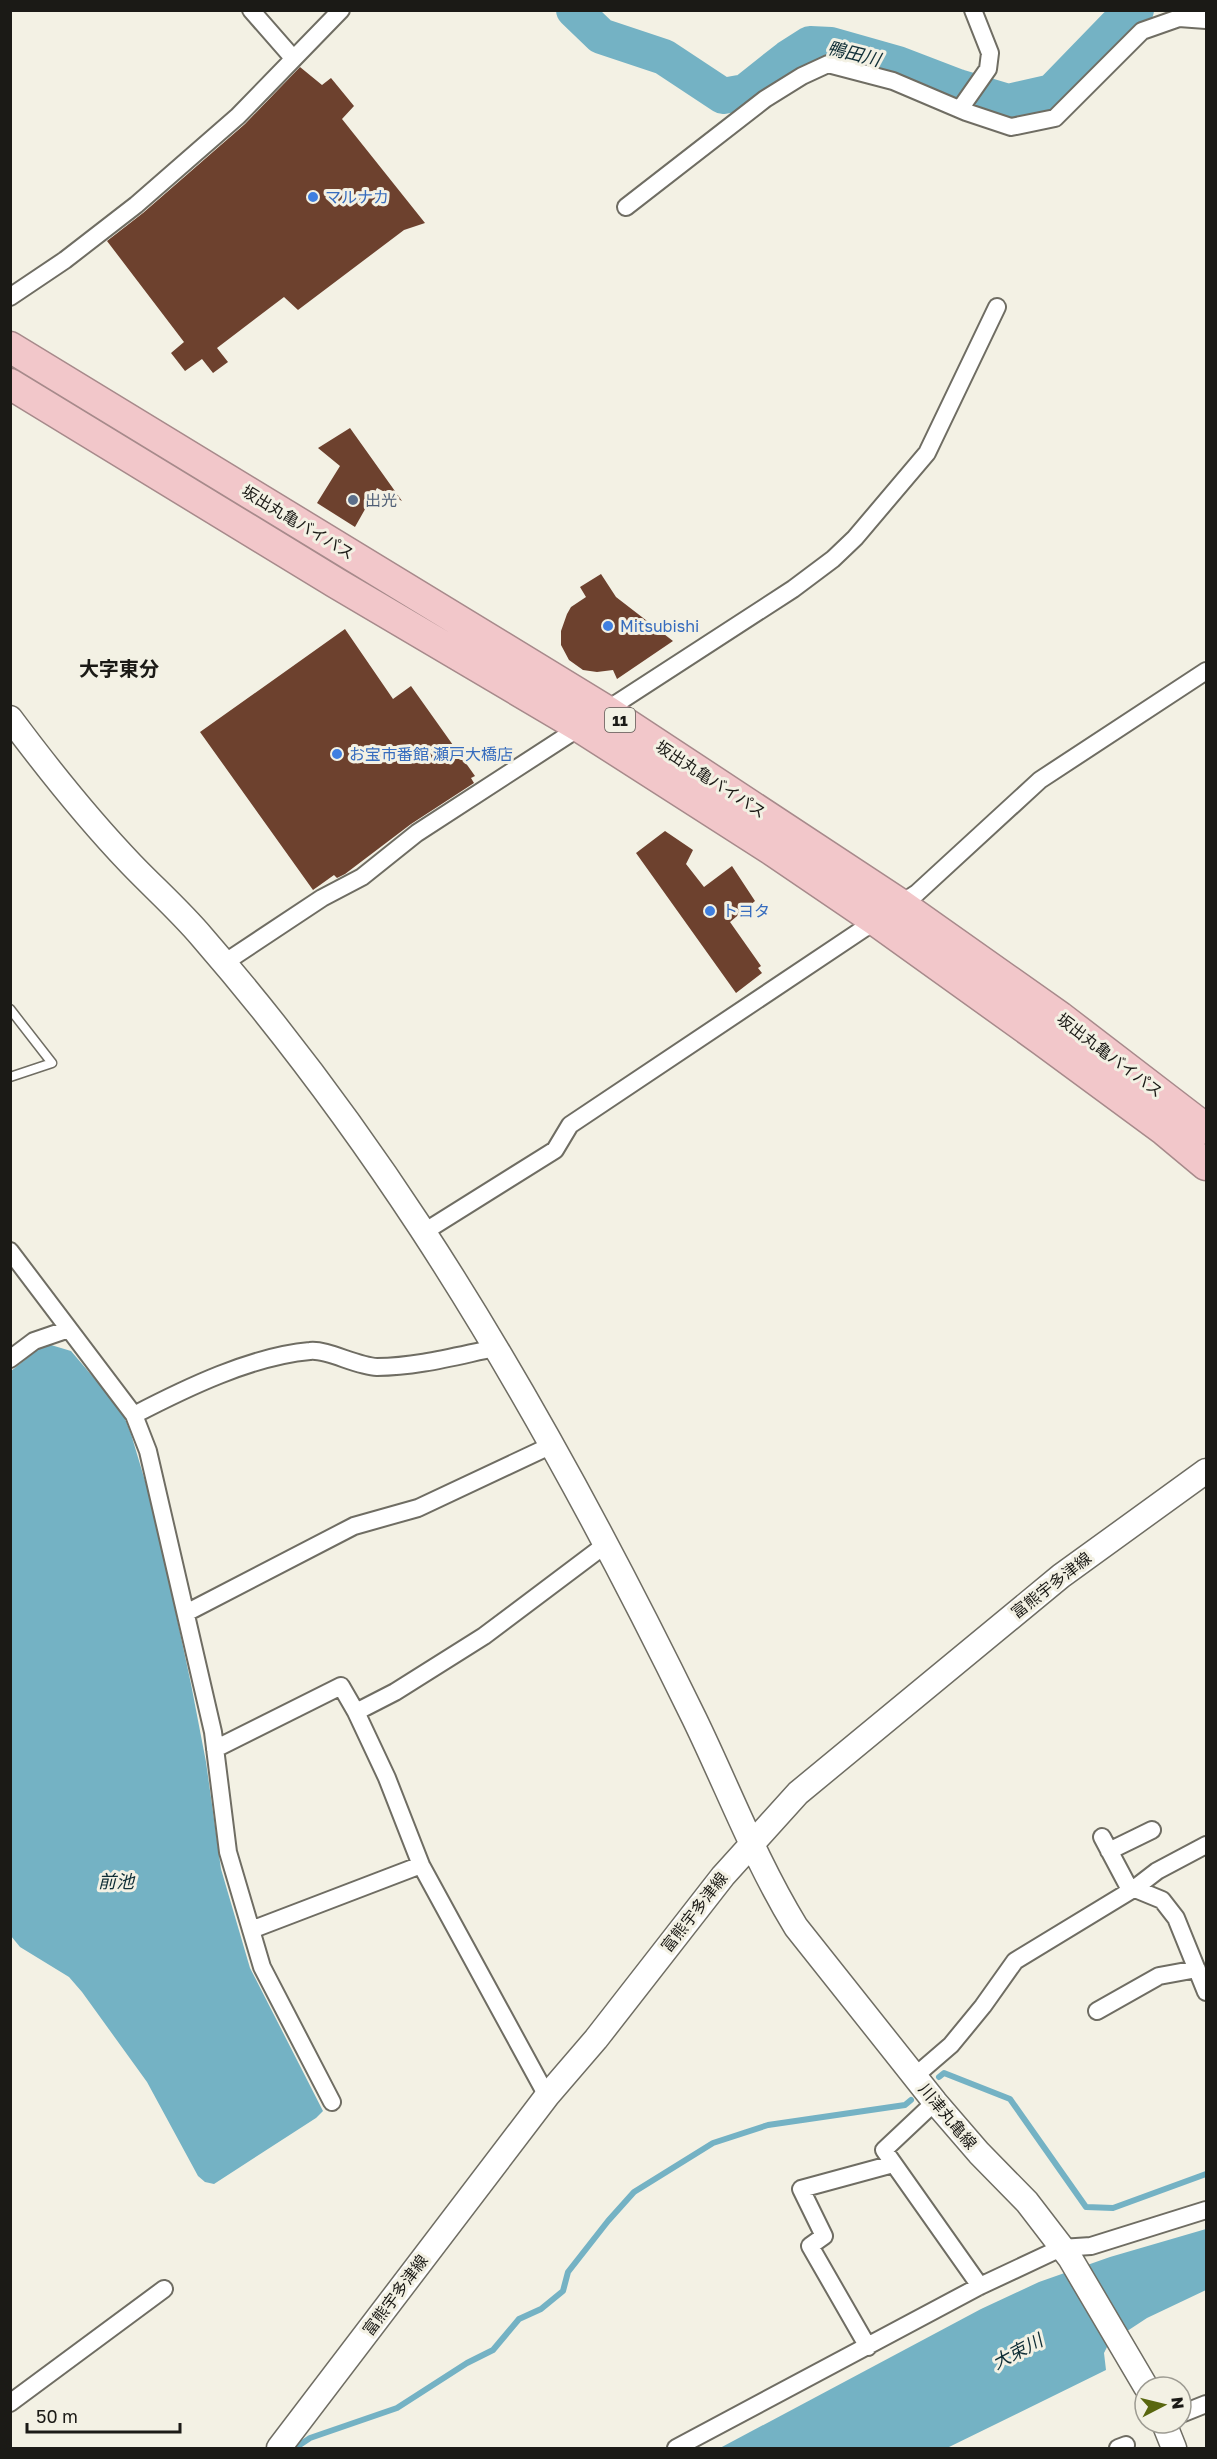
<svg xmlns="http://www.w3.org/2000/svg" width="1217" height="2459" viewBox="0 0 1217 2459" font-family="'Golos Text','Noto Sans JP',sans-serif">
  <style>
    .water { fill: #74b2c4 }
    .lines { fill: none; stroke-linecap: round; stroke-linejoin: round }
    .stream { stroke: #74b2c4; stroke-width: 6 }
    .river { stroke: #74b2c4; stroke-width: 36 }
    .building { fill: #6d412e }
    .lane-casing { stroke: #6f6d63; stroke-width: 11 }
    .street-casing { stroke: #6f6d63; stroke-width: 20 }
    .secondary-casing { stroke: #6f6d63; stroke-width: 27 }
    .highway-casing { stroke: #a78a8b; stroke-width: 33 }
    .lane { stroke: #fff; stroke-width: 8 }
    .street { stroke: #fff; stroke-width: 16 }
    .secondary { stroke: #fff; stroke-width: 24 }
    .highway { stroke: #f2c7ca; stroke-width: 30 }
    .shop-dot { fill: #3f7fe0; stroke: #f3f1e4; stroke-width: 2 }
    .service-dot { fill: #5c6f8a; stroke: #f3f1e4; stroke-width: 2 }
    .labels { text-anchor: middle; dominant-baseline: central; stroke-width: 6; stroke-linejoin: round; paint-order: stroke }
    .shield { fill: #f3f1e4; stroke: #5c5a54; stroke-width: 1.5 }
    .shield-label { font-size: 15px; font-weight: bold; fill: #1b1a16 }
    .shop-label { font-size: 16px; fill: #366cbe; stroke: #f3f1e4; text-anchor: start }
    .service-label { font-size: 16px; fill: #4e5e75; stroke: #f3f1e4; text-anchor: start }
    .street-label { font-size: 16px; fill: #1b1a16; stroke: #f3f1e4 }
    .water-label { font-size: 18px; font-style: italic; fill: #0f2e36; stroke: #f3f1e4 }
    .quarter-label { font-size: 20px; font-weight: bold; fill: #1b1a16; stroke: #f3f1e4 }
  </style>
  <rect width="100%" height="100%" fill="#f3f1e4"/>
  <!-- water -->
  <path class="water" d="M51,1345L71,1351L122,1411L131,1434L154,1511L191,1684L206,1762L221,1869L250,1968L323,2111L316,2118L214,2184L205,2182L198,2176L147,2082L82,1992L69,1977L20,1947L11,1936V1371L40,1348Z
    M1206,2229V2290L1147,2318L1109,2343L1104,2353L1106,2370L947,2448H720L981,2309L1039,2282L1110,2257Z"/>
  <g class="lines">
    <!-- stream -->
    <path class="stream" d="M939,2077L944,2073L1010,2099L1086,2207L1113,2208L1206,2174
      M295,2448L310,2438L397,2408L467,2363L493,2350L519,2319L541,2309L563,2291L568,2272L608,2221L634,2192L713,2143L768,2125L905,2105L911,2100"/>
    <!-- river -->
    <path class="river" d="M574,10L601,36L664,57L723,96L745,92L788,58L810,44L831,45L898,64L958,87L1008,102L1052,92L1116,26L1136,10"/>
  </g>
  <!-- building -->
  <path class="building" d="M300,67L322,85L331,78L354,106L342,119L425,223L404,230L298,310L284,297L217,348L228,362L213,373L202,359L185,371L171,353L184,342L107,241L143,213L245,124Z
    M350,428L402,501L377,488L355,527L317,503L340,466L318,448Z
    M601,574L616,597L673,641L617,679L613,670L597,672L583,670L569,660L561,645V631L567,614L571,607L586,597L580,587Z
    M345,629L393,699L411,686L475,776L471,778L474,783L411,824L345,874L337,878L334,875L313,890L200,732Z
    M665,831L693,850L686,864L704,887L732,866L755,901L730,922L761,966L758,968L762,973L736,993L636,853Z"/>
  <g class="lines">
    <!-- lane casing -->
    <g class="lane-casing">
      <path id="lane" d="M10,1009L52,1063L10,1077"/>
    </g>
    <!-- street casing -->
    <g class="street-casing">
      <path id="street" d="M251,10L293,58
        M960,109L988,69L990,53L973,10
        M626,207L765,99L802,76L828,64L893,81L966,112L1011,127L1055,118L1142,31L1179,18L1206,20
        M10,297L65,260L136,205L238,116L341,10
        M224,963L322,898L362,877L417,833L793,589L833,559L855,538L927,453L997,307
        M424,1232L555,1150L570,1125L917,893L1040,780L1206,671
        M10,1251L134,1415C186,1388 252,1356 310,1351C327,1349 356,1366 377,1367C417,1367 456,1356 495,1348
        M10,1359L34,1341L69,1329
        M134,1415L148,1451L213,1732L228,1852L262,1967L332,2102
        M186,1613L354,1526L418,1508L552,1445
        M215,1749L341,1686L356,1712
        M1102,1837L1128,1886L1162,1900L1176,1918L1206,1992
        M1109,1851L1152,1830
        M251,1930L421,1865
        M1097,2011L1159,1976L1197,1969
        M915,2076L951,2045L983,2006L1015,1961L1135,1888L1157,1871L1206,1845
        M547,2096L421,1865L387,1778L356,1712L395,1692L484,1636L605,1545
        M935,2102L884,2150L980,2286
        M868,2347L810,2246L824,2236L801,2189L893,2164
        M10,2403L164,2289
        M1181,2414L1206,2404
        M676,2448L980,2286L1061,2248L1091,2246L1206,2210
        M1118,2448L1126,2445"/>
    </g>
    <!-- secondary casing -->
    <g class="secondary-casing">
      <path id="secondary" d="M10,718C48,769 87,818 131,864C154,888 180,911 202,937C282,1029 354,1126 421,1228C523,1384 612,1550 694,1718C728,1788 755,1860 796,1927L935,2102L979,2153L1027,2202L1070,2258L1146,2387
        M1164,2423L1174,2448
        M279,2448L547,2096L596,2039L723,1876L798,1793L1061,1576L1206,1471"/>
    </g>
    <!-- highway casing -->
    <g class="highway-casing">
      <path id="highway" d="M10,347L607,711L900,904L1060,1017L1206,1129
        M10,384L336,583L580,727L775,852L875,920L1042,1040L1164,1130L1206,1165"/>
    </g>
    <!-- lane -->
    <use href="#lane" class="lane"/>
    <!-- street -->
    <use href="#street" class="street"/>
    <!-- secondary -->
    <use href="#secondary" class="secondary"/>
    <!-- highway -->
    <use href="#highway" class="highway"/>
  </g>
  <!-- markers -->
  <g class="shop-dot">
    <circle cx="313" cy="197" r="6"/>
    <circle cx="608" cy="626" r="6"/>
    <circle cx="337" cy="754" r="6"/>
    <circle cx="710" cy="911" r="6"/>
  </g>
  <circle class="service-dot" cx="353" cy="500" r="6"/>
  <g class="labels">
    <!-- shield labels -->
    <rect class="shield" x="605" y="708" width="30" height="24" rx="4.5"/>
    <g class="shield-label">
      <text x="620" y="720">11</text>
    </g>
    <!-- shop labels -->
    <g class="shop-label">
      <text x="325" y="197">マルナカ</text>
      <text x="620" y="626">Mitsubishi</text>
      <text x="349" y="754">お宝市番館 瀬戸大橋店</text>
      <text x="722" y="911">トヨタ</text>
    </g>
    <!-- service labels -->
    <g class="service-label">
      <text x="365" y="500">出光</text>
    </g>
    <!-- street labels -->
    <g class="street-label">
      <text transform="translate(298 522) rotate(31)">坂出丸亀バイパス</text>
      <text transform="translate(711 779) rotate(33)">坂出丸亀バイパス</text>
      <text transform="translate(1110 1055) rotate(37)">坂出丸亀バイパス</text>
      <text transform="translate(1051 1585) rotate(-38)">富熊宇多津線</text>
      <text transform="translate(694 1912) rotate(-52)">富熊宇多津線</text>
      <text transform="translate(948 2116) rotate(50)">川津丸亀線</text>
      <text transform="translate(395 2295) rotate(-53)">富熊宇多津線</text>
    </g>
    <!-- water labels -->
    <g class="water-label">
      <text transform="translate(854 53) rotate(14)">鴨田川</text>
      <text x="116" y="1881">前池</text>
      <text transform="translate(1017 2351) rotate(-28)">大束川</text>
    </g>
    <!-- quarter labels -->
    <g class="quarter-label">
      <text x="119" y="668">大字東分</text>
    </g>
  </g>
  <!-- border -->
  <rect width="1217" height="2459" fill="none" stroke="#1b1a16" stroke-width="24"/>
  <!-- north arrow -->
  <g transform="translate(1163 2405) rotate(83)"><circle r="28" fill="#f3f1e4" stroke="#9d9b92" stroke-width="1.5"/>
  <path d="M0-4.5L10 22L0 15L-10 22Z" fill="#59670f"/>
  <text y="-9" font-size="16" font-weight="bold" text-anchor="middle" fill="#1b1a16">N</text>
  </g>
  <!-- scale -->
  <path d="M27 2423v9h153v-9" fill="none" stroke="#1b1a16" stroke-width="3"/>
  <text x="36" y="2423" font-size="18" fill="#1b1a16" stroke="#f3f1e4" stroke-width="4.5" paint-order="stroke">50 m</text>
</svg>
